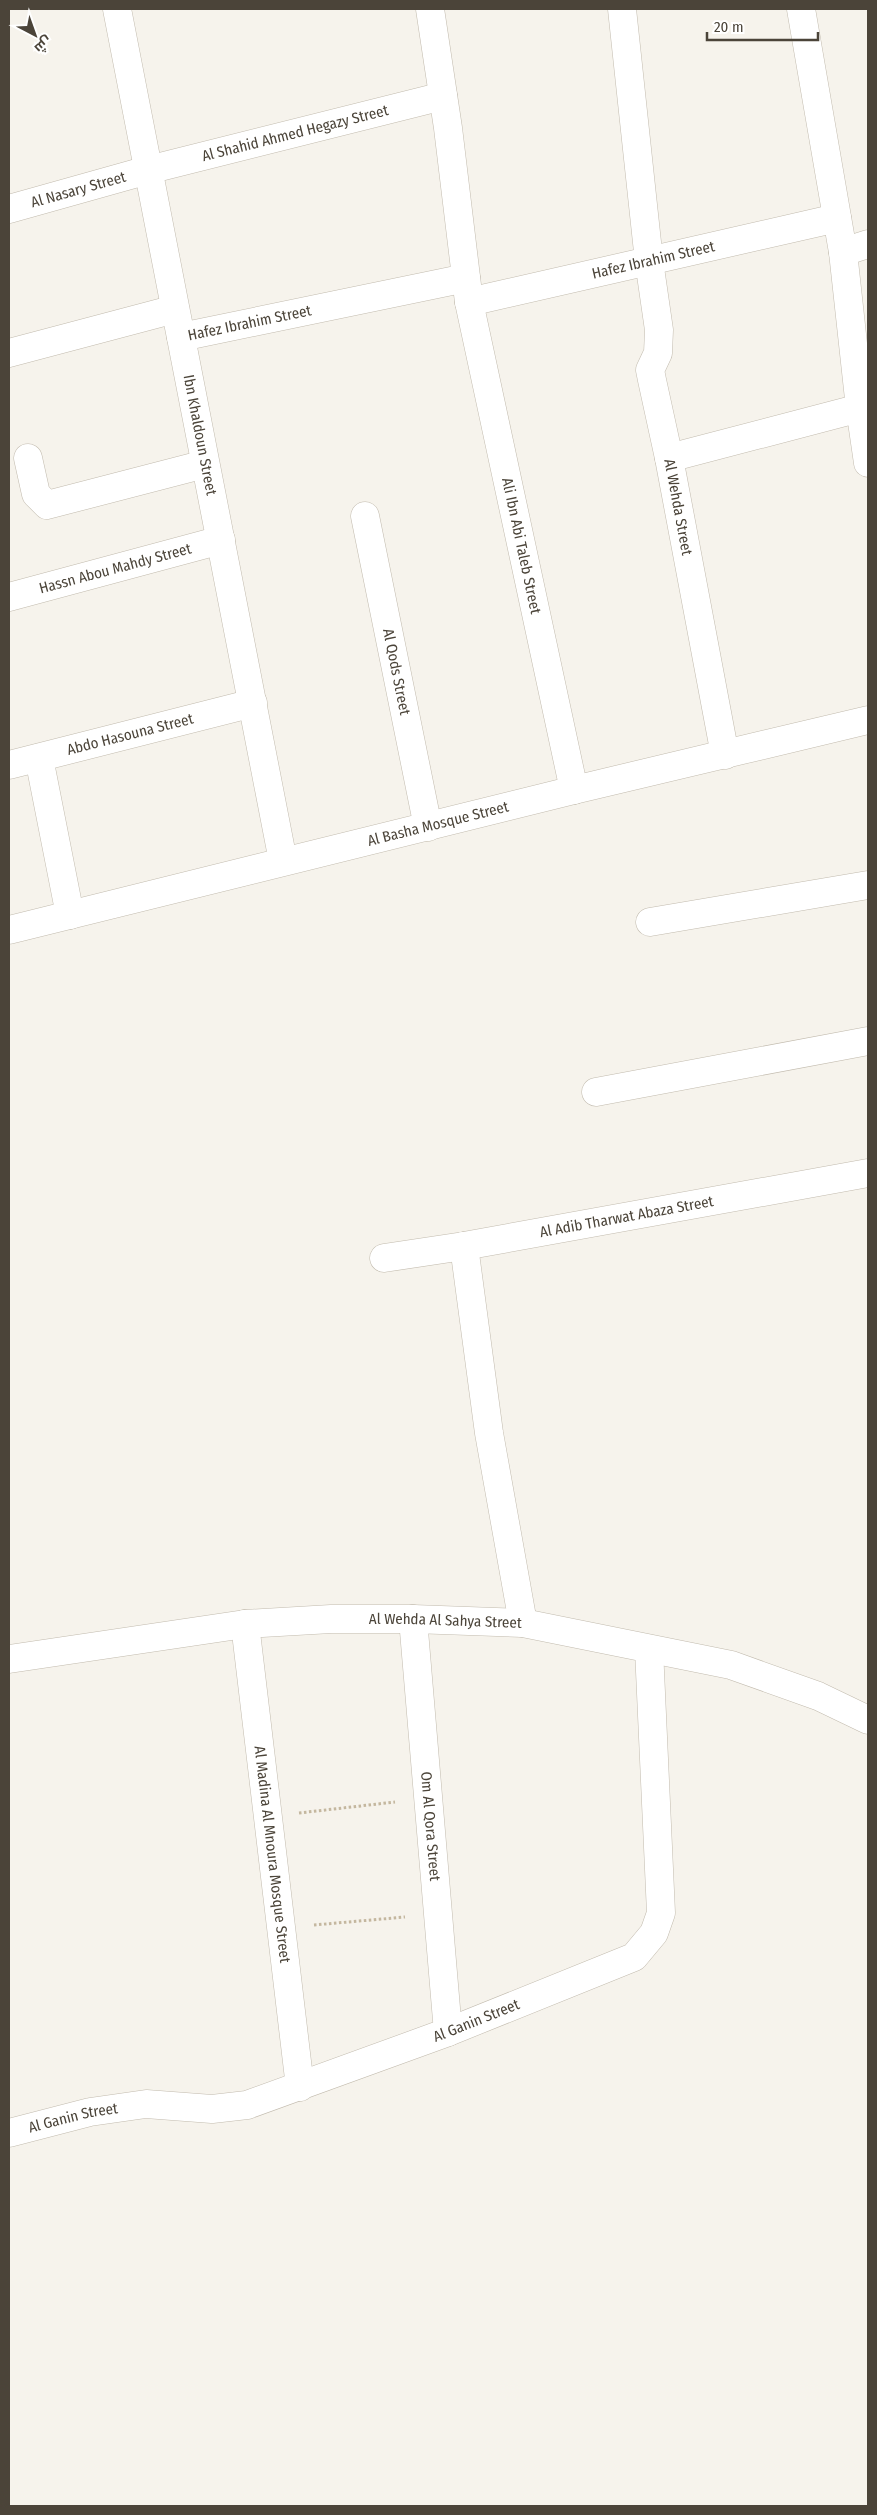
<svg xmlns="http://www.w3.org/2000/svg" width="877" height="2515" viewBox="0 0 877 2515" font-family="'Fira Sans Condensed',Cairo,sans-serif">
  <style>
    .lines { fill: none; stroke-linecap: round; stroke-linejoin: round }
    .minor-casing { stroke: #c2bbae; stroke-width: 29 }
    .path { stroke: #c4b79f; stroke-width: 3; stroke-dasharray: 2.5 2.5; stroke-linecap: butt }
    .minor { stroke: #fff; stroke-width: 28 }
    .labels { text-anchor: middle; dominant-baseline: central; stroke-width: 4; stroke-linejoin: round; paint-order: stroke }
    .street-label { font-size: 15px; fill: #4b4439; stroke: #fff }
  </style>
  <rect width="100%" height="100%" fill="#f6f3ec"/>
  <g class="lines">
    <!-- minor casing -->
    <g class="minor-casing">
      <g id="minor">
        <path id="s1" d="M117,9L283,861"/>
        <path id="s2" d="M430,9L448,128L469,302L574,790"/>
        <path id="s3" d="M622,9L649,261L659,330L658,353L650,370L652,380L669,458L725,755"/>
        <path id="s4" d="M9,209L148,170L443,96"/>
        <path d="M843,252L868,244"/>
        <path id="s5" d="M469,302L837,218"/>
        <path id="s6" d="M181,337L466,278"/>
        <path d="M9,353L175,309"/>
        <path d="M860,408L868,463"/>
        <path d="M28,458L36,494L47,505L205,464"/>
        <path d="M669,458L860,408L843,252L801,9"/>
        <path id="s7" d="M365,516L428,827"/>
        <path id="s8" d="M9,597L221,540"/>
        <path d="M39,758L70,915"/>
        <path id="s9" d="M9,765L253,703"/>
        <path d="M650,922L868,885"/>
        <path id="s10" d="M9,930L574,790L868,720"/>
        <path d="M596,1092L868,1041"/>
        <path d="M464,1246L489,1433L523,1623"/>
        <path id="s11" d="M384,1258L464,1246L868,1173"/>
        <path id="s12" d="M413,1619L448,2032"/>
        <path id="s13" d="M245,1624L300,2087"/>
        <path id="s14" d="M9,1659L245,1624L331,1619H413L523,1623L731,1665L818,1696L868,1720"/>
        <path id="s15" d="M9,2133L90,2112L146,2104L212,2109L247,2105L448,2032L634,1957L654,1933L661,1913L649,1649"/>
      </g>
    </g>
    <!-- path -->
    <path class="path" d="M299,1813L395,1802
      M314,1925L405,1917"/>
    <!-- minor -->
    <use href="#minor" class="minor"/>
  </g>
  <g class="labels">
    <!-- street labels -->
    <g class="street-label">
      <text stroke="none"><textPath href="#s4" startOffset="296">Al Shahid Ahmed Hegazy Street</textPath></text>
      <text stroke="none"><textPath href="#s4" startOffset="72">Al Nasary Street</textPath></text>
      <text stroke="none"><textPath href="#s5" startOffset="189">Hafez Ibrahim Street</textPath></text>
      <text stroke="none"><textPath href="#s6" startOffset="70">Hafez Ibrahim Street</textPath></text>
      <text stroke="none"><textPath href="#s1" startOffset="434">Ibn Khaldoun Street</textPath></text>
      <text stroke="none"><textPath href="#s3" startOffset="505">Al Wehda Street</textPath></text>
      <text stroke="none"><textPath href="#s2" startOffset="545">Ali Ibn Abi Taleb Street</textPath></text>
      <text stroke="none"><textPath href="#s8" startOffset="110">Hassn Abou Mahdy Street</textPath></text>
      <text stroke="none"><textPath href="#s7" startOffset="159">Al Qods Street</textPath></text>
      <text stroke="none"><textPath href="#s9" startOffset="125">Abdo Hasouna Street</textPath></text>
      <text stroke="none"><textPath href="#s10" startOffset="442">Al Basha Mosque Street</textPath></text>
      <text stroke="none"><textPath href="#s11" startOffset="246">Al Adib Tharwat Abaza Street</textPath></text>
      <text stroke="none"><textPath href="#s14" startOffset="439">Al Wehda Al Sahya Street</textPath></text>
      <text stroke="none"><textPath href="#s12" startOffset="208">Om Al Qora Street</textPath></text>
      <text stroke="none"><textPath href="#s13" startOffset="232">Al Madina Al Mnoura Mosque Street</textPath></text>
      <text stroke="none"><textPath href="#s15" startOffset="486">Al Ganin Street</textPath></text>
      <text stroke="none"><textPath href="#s15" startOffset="66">Al Ganin Street</textPath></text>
    </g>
  </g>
  <!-- border -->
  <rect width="877" height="2515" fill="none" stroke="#4b4439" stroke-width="20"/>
  <!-- north arrow -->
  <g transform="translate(35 35) rotate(139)" stroke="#ffffff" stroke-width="4" paint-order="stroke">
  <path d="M0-4L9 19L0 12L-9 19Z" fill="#4b4439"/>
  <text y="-8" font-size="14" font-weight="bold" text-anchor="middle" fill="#4b4439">ش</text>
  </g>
  <!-- scale -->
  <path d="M707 32v8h111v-8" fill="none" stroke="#4b4439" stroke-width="2.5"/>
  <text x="714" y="32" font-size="15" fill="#4b4439" stroke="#ffffff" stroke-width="4" paint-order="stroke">20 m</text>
</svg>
